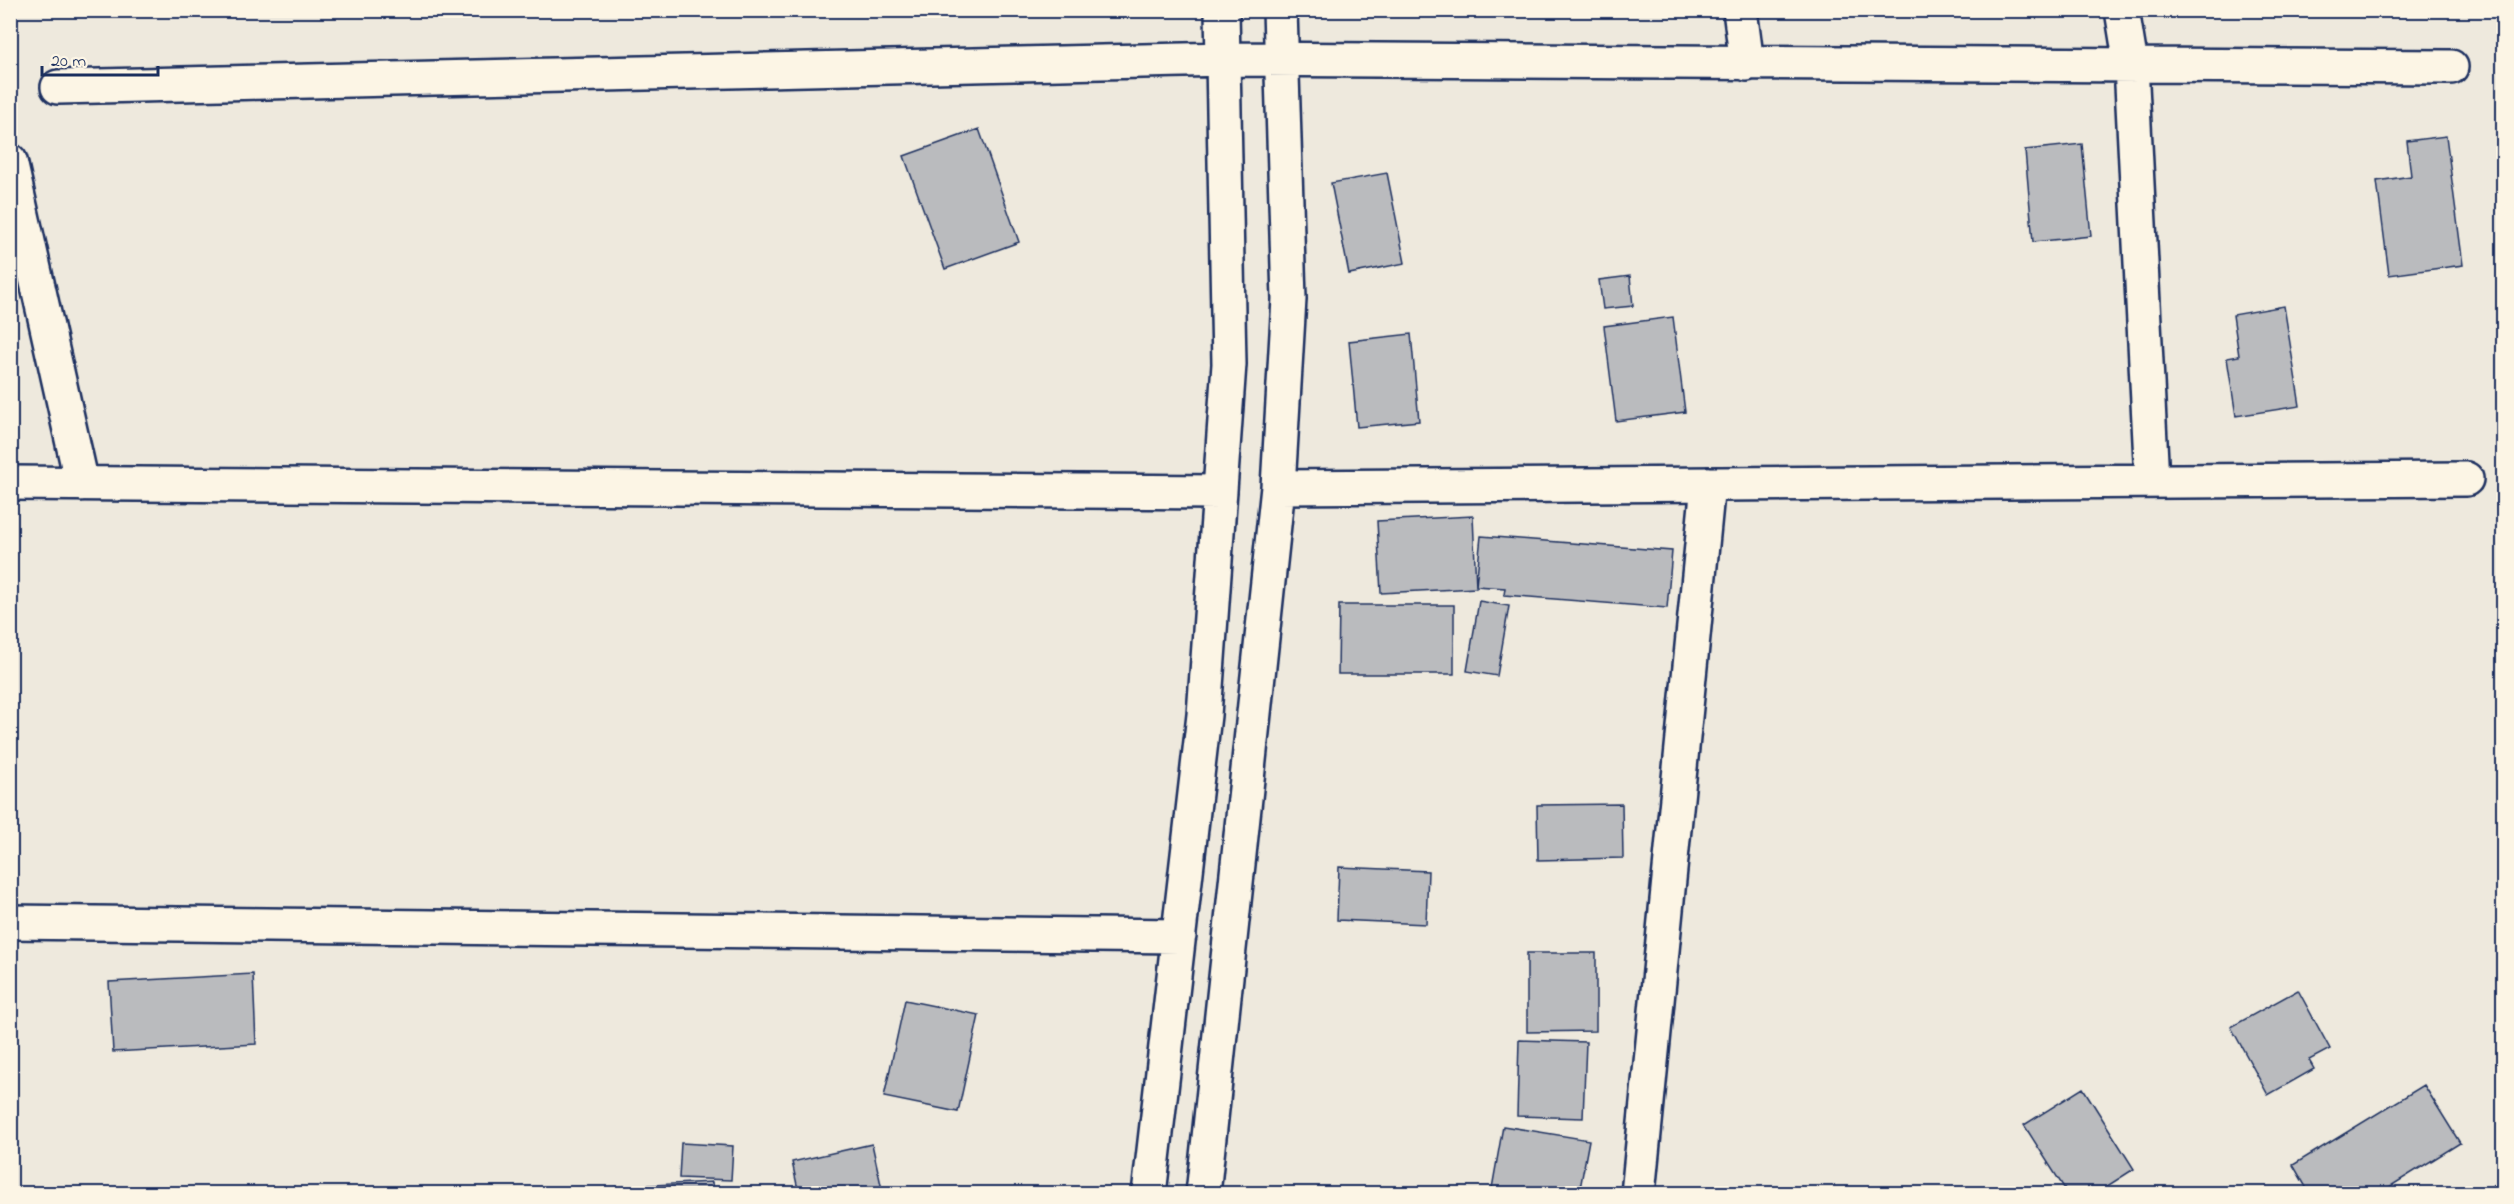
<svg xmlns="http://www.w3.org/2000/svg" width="2514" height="1204" viewBox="0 0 2514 1204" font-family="'Indie Flower',sans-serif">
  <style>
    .building { fill: #babbbe; stroke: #1b2f5e; stroke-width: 1.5 }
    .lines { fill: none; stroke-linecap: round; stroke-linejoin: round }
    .street-casing { stroke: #1b2f5e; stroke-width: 38 }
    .street { stroke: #fcf5e5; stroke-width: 33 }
  </style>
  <rect width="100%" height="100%" fill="#eee9dd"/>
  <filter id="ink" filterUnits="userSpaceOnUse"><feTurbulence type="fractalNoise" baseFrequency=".0167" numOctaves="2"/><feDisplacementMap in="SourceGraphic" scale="12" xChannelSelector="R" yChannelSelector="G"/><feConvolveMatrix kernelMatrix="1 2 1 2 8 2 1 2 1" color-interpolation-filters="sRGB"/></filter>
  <g filter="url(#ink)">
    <!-- building -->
    <path class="building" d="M979,129L1019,242L945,269L904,156Z
      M2446,136L2463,265L2389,275L2377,181L2411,176L2407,141Z
      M2082,144L2091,236L2033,242L2025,150Z
      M1387,173L1405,263L1349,274L1331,183Z
      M1630,276L1633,306L1603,309L1599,280Z
      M2284,306L2300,406L2236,416L2227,358L2239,356L2233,315Z
      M1673,317L1685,412L1616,421L1604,326Z
      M1411,334L1419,421L1357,427L1349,341Z
      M1473,516L1476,588L1381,593L1377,521Z
      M1481,536L1672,551L1667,608L1504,595L1505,588L1476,586Z
      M1479,601L1509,606L1497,676L1467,671Z
      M1339,605H1454V674H1338Z
      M1622,804L1623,858L1538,860L1537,805Z
      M1339,867L1428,871L1426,924L1337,920Z
      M1527,953H1596V1031L1527,1032Z
      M253,974L256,1044L113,1052L109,982Z
      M2298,990L2330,1049L2309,1060L2314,1069L2268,1095L2231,1027Z
      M905,1000L979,1015L958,1112L884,1097Z
      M1519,1040L1586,1042L1583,1118L1517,1116Z
      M2424,1085L2460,1143L2378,1194H2310L2293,1165Z
      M2083,1088L2134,1169L2095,1194H2068L2024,1125Z
      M1503,1126L1589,1140L1579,1194H1491Z
      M681,1143L733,1146L731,1180L679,1178Z
      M872,1144L883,1194H799L792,1162Z
      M2504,1179V1194H2494L2490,1187Z
      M712,1182L713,1194H614V1187Z"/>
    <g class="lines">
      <!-- street casing -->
      <g class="street-casing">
        <path id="street" d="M1740,10L1747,64
          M2122,10L2131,65L2152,481
          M58,87L1225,59L2451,67
          M10,161L82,484
          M10,483L1220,492
          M1278,487L2466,479
          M10,922L1179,936
          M1149,1194L1204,715L1229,364L1222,10
          M1203,1194L1278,487L1289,299L1280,10
          M1638,1194L1708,484"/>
      </g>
      <!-- street -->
      <use href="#street" class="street"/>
    </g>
  </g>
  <!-- margin -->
  <rect width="2514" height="1204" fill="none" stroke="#fcf5e5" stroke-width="36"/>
  <rect x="18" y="18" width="2478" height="1168" fill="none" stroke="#1b2f5e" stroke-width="2" filter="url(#ink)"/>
  <!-- scale -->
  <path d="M42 66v9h116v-9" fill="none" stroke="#1b2f5e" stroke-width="3"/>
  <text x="51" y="66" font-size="18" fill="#1b2f5e" stroke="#fcf5e5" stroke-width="4.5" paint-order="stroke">20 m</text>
</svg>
